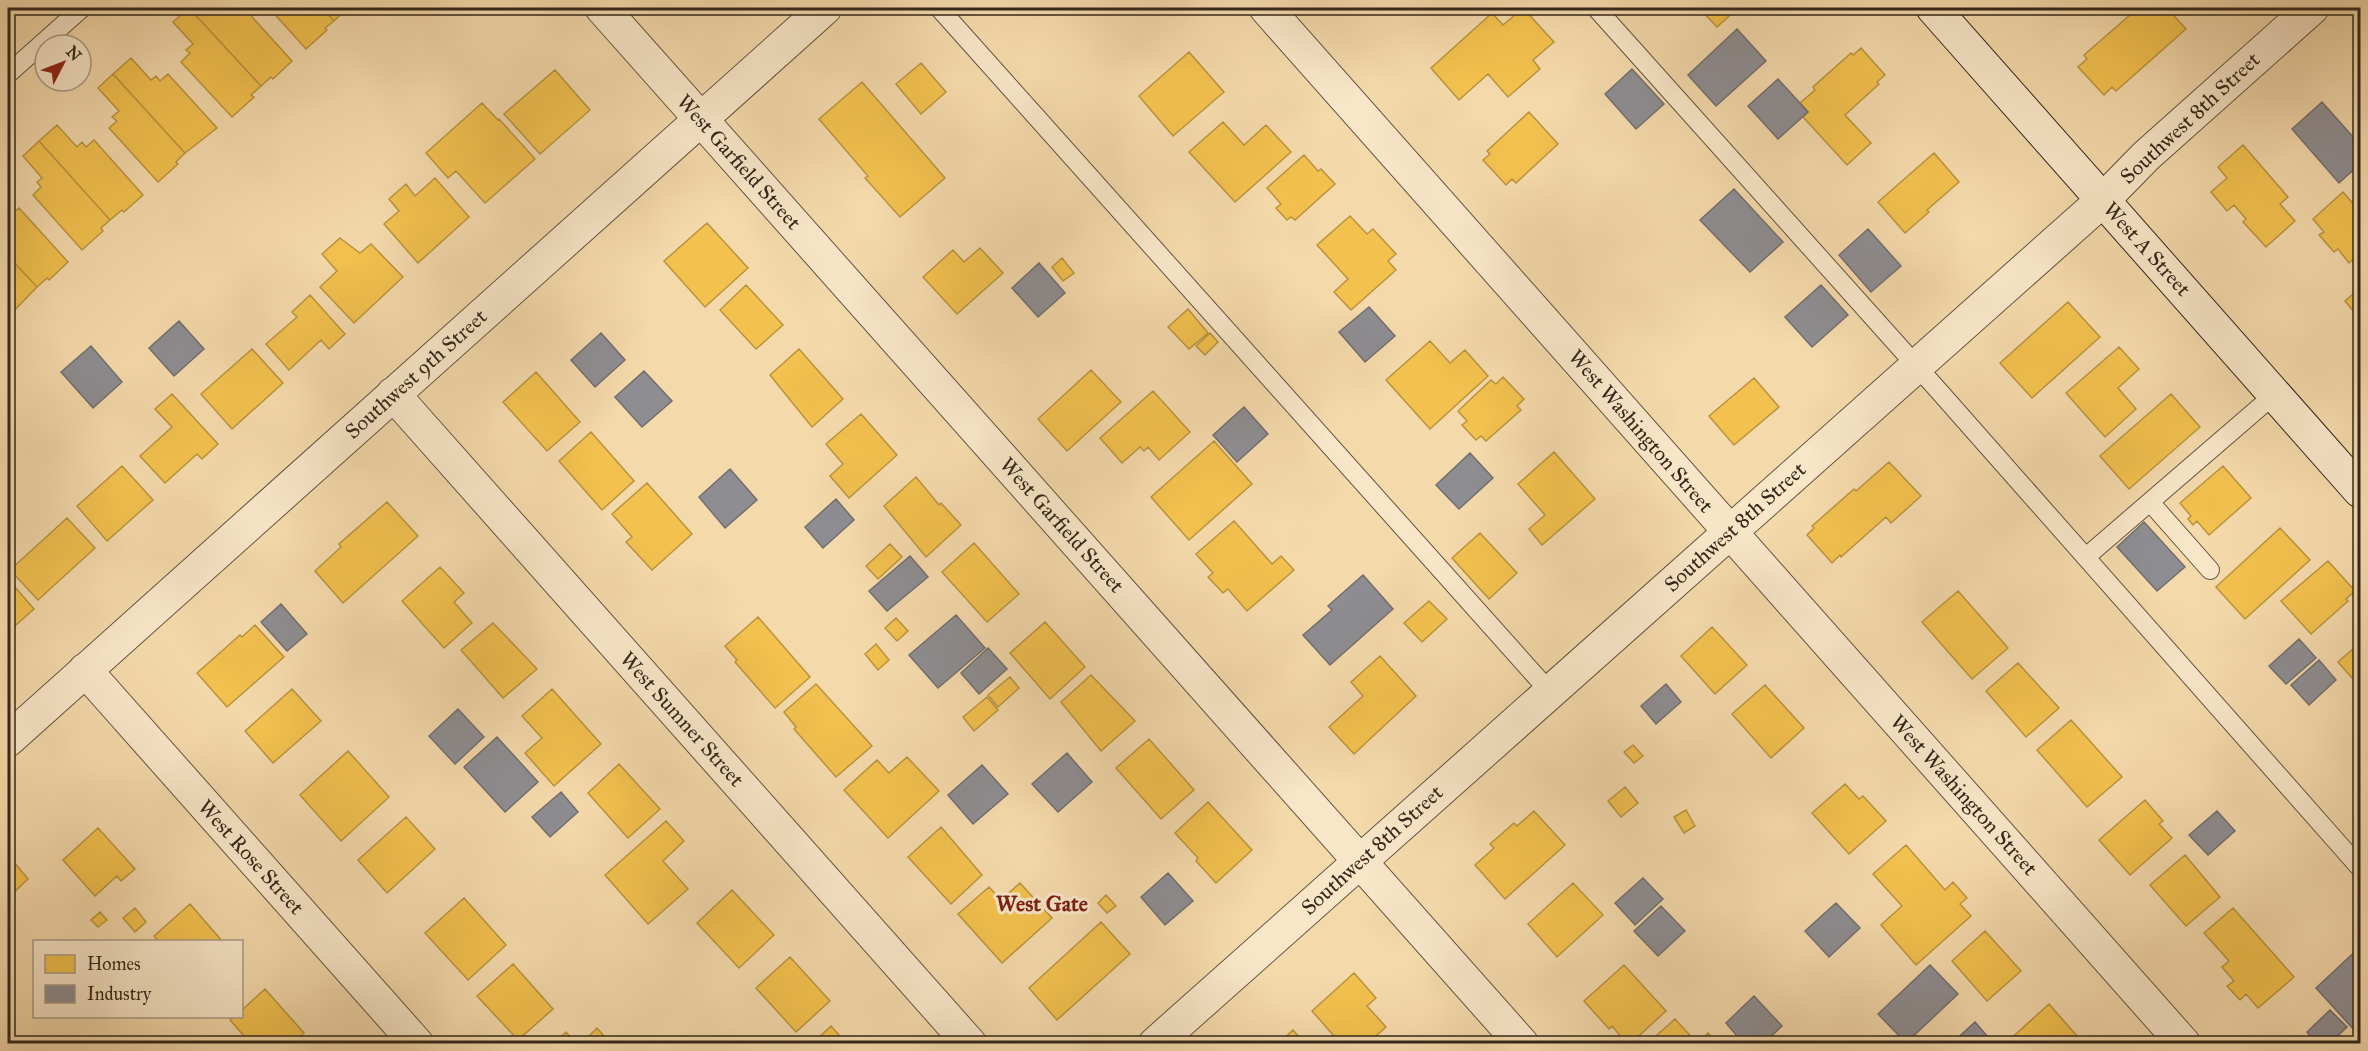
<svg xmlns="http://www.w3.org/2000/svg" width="2368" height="1051" viewBox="0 0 2368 1051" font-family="'IM FELL Great Primer',serif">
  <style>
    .homes { fill: #f2c14e; stroke: #b9933e; stroke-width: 1.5 }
    .industry { fill: #8d8d92; stroke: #726e6e; stroke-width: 1.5 }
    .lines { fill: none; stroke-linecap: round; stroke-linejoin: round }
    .lane-casing { stroke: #63543e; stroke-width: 20 }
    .street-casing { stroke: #63543e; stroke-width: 35 }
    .secondary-casing { stroke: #33271a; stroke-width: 35 }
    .lane { stroke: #f8e6c8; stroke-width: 18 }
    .street { stroke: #f8e6c8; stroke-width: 33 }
    .secondary { stroke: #f8e6c8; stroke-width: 33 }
    .labels { text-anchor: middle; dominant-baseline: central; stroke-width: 6; stroke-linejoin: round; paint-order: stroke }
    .street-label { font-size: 21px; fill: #33271a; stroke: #f8e6c8 }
    .neighbourhood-label { font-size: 22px; font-weight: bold; fill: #7a1f14; stroke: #f8e6c8 }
  </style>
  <rect width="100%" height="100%" fill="#f4d9ab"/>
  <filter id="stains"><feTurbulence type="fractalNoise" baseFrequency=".00333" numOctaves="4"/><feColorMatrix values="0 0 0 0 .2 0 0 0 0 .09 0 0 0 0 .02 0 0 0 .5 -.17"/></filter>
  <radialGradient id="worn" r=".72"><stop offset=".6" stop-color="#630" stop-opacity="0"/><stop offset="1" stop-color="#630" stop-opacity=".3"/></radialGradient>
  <!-- homes -->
  <path class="homes" d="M189,8H220L226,14L231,9L236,14L244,8L292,61L273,79L271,77L261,86Z
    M189,8L261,86L251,95L254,97L232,117L181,62L190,53L186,50L193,44L173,22Z
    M269,8H322L334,21L325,28L327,30L306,49Z
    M322,8H352L348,12L346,10L334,21Z
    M1523,8L1554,42L1533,60L1540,69L1508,97L1488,74L1459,100L1431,68L1492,13L1503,25Z
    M1699,8H1738L1717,27Z
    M2138,8H2167L2186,29L2116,91L2112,87L2104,95L2078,67L2087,59L2084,55Z
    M1861,48L1885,75L1877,82L1879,84L1845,115L1871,143L1847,165L1803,117L1808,112L1800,103L1815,90L1813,87L1851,53L1853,55Z
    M1189,52L1224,92L1173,136L1139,96Z
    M131,58L151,80L156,76L160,81L168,74L217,128L185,153L113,74Z
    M921,63L946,92L921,114L896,84Z
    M555,70L590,110L540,154L504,114Z
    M113,74L185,153L176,162L178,164L158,182L109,128L117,121L112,117L119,111L98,88Z
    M862,82L945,178L900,217L865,178L868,176L819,119Z
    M482,103L498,120L499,119L535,159L485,203L456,171L448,178L426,153Z
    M1529,112L1558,144L1516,183L1512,179L1506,185L1483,160L1490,154L1487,151Z
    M1223,122L1244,145L1266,125L1291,152L1235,202L1189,152Z
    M57,125L77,147L82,142L86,147L94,140L143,195L124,212L122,210L110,220L39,141Z
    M39,141L110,220L101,228L103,231L82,250L33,195L41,187L37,182L42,178L23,156Z
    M2243,145L2288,197L2280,204L2295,221L2266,247L2243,222L2246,219L2234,205L2227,211L2211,192L2227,178L2218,167Z
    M1934,153L1959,182L1927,210L1929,212L1905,233L1878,202Z
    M1304,155L1318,171L1321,169L1335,184L1295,220L1291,217L1287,220L1276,208L1281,204L1267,188Z
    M435,178L469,217L418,263L384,224L399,211L389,199L406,184L415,196Z
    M2343,192L2355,206L2360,201V253L2349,263L2338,249L2334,252L2319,235L2324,232L2313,219Z
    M19,208L68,262L49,280L47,278L37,287L8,256V211L11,215Z
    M1350,216L1367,234L1373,229L1396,254L1388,261L1396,270L1351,310L1334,292L1348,279L1317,245Z
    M707,223L748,268L705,307L664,261Z
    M340,238L360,253L371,244L403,277L354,323L320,287L337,271L322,254Z
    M980,248L1003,273L957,314L923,277L953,250L964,262Z
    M8,256L37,287L8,317Z
    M1062,258L1074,273L1063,281L1052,267Z
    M746,285L783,325L756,349L720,310Z
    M2360,288V319L2345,301Z
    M310,295L345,334L329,349L321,340L289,370L266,344L297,317L292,312Z
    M2068,302L2100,337L2032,398L2000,363Z
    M1188,309L1208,333L1189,349L1168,327Z
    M1210,333L1218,342L1205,355L1196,346Z
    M1430,341L1450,363L1465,350L1488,376L1430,429L1386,380Z
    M2119,347L2139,369L2118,388L2136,409L2105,437L2066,393Z
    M252,349L283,383L232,429L201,394Z
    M799,349L843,399L812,427L770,375Z
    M1091,370L1121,402L1067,451L1038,419Z
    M536,372L580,422L547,451L503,402Z
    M1503,377L1524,399L1517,406L1521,410L1486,441L1481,436L1476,440L1462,425L1467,421L1458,411L1491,380L1496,384Z
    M1754,378L1779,407L1734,445L1709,416Z
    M1153,391L1190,432L1159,460L1148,447L1144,451L1140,447L1122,463L1100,438Z
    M172,394L218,444L202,459L197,454L165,483L140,456L172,427L155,409Z
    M2171,394L2200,427L2129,489L2100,456Z
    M861,414L897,455L849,498L830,476L843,464L826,444Z
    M591,432L634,481L602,510L559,461Z
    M1214,441L1252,484L1189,540L1151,497Z
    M1554,452L1595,499L1542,545L1529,529L1545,515L1518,484Z
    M1889,462L1921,496L1891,523L1886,517L1841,557L1840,555L1832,563L1807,535L1814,528L1812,526L1854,489L1856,491Z
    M122,466L153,500L107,541L77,506Z
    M2223,466L2251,498L2209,535L2197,521L2193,525L2188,519L2191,516L2180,503Z
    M916,477L939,505L941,503L961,525L926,557L884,506Z
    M647,483L692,534L652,570L626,542L632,537L612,514Z
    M387,502L418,536L343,603L315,571L341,547L339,544Z
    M67,518L95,548L38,600L10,570Z
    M1234,521L1272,564L1281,556L1294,570L1247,611L1228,589L1223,593L1208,577L1213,573L1196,554Z
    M2280,528L2310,560L2245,619L2216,587Z
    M1480,533L1517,573L1489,599L1452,558Z
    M974,543L1019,594L987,622L942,572Z
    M890,544L902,557L878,579L866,566Z
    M2328,561L2355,591L2346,599L2348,601L2311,634L2281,601Z
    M440,567L464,593L454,602L472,623L444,648L402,601Z
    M8,579L34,609L8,632Z
    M1958,591L2008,648L1972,679L1922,622Z
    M1429,601L1447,619L1422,642L1404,623Z
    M758,617L810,677L775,708L735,662L737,660L725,646Z
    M896,618L908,631L897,641L885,628Z
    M1045,622L1085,667L1050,699L1010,653Z
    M493,623L537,669L503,698L461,650Z
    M255,625L284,657L227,707L197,673L240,635L242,637Z
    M1712,627L1747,665L1715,694L1681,656Z
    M2360,643V687L2338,662Z
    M876,644L889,660L878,670L865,654Z
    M1380,656L1416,696L1354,754L1329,727L1363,696L1351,682Z
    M2018,663L2059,708L2026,737L1986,691Z
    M1091,675L1135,721L1101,751L1061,702Z
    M1010,677L1019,688L998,707L988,695Z
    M816,684L872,746L836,777L794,729L796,727L784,712Z
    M1765,685L1804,728L1771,758L1732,714Z
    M292,689L321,721L273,763L245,731Z
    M552,689L601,744L554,786L525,753L542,738L522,716Z
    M987,697L998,710L974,731L963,717Z
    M2071,720L2122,777L2087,807L2037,750Z
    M1149,739L1194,790L1161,819L1116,768Z
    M1633,745L1643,756L1634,763L1624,752Z
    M348,751L389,797L341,841L300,795Z
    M907,757L939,791L888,838L844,790L877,760L889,773Z
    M619,764L660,809L628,838L588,793Z
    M1845,784L1859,799L1863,796L1886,821L1849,854L1812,813Z
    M1625,787L1638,803L1621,817L1608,801Z
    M2145,800L2163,821L2159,824L2172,838L2130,875L2099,840Z
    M1208,802L1252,850L1216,883L1196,861L1198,858L1175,833Z
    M1686,810L1695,826L1684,833L1674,817Z
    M1534,811L1565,845L1505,899L1475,865L1494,848L1490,844L1514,823L1517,826Z
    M406,817L435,849L387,893L358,860Z
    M666,821L684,841L663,861L688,889L648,924L605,875Z
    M941,827L982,875L951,904L908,857Z
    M98,828L135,869L121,881L117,876L95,896L63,860Z
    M1906,845L1945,890L1953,882L1967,898L1960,904L1971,916L1916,965L1881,925L1902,906L1873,874Z
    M8,855L28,879L8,898Z
    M2185,855L2220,897L2186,926L2150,885Z
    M1020,883L1052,918L1002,963L958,914L989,887L1001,900Z
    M1573,883L1603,915L1557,957L1528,924Z
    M732,890L774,935L739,968L697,923Z
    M1106,895L1116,906L1107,913L1098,903Z
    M464,898L506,945L468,980L425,933Z
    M190,904L223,942H159L154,936Z
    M135,908L146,922L135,932L123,918Z
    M2233,908L2294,977L2258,1008L2246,994L2240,1000L2227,986L2234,981L2222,967L2229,961L2204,933Z
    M100,912L107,920L98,927L91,920Z
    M1101,922L1130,954L1057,1020L1029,988Z
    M1985,931L2021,971L1987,1001L1952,961Z
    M790,957L830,1001L796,1032L756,988Z
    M513,964L553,1009L518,1040L477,996Z
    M1624,965L1666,1011L1630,1044H1627L1612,1026L1609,1029L1584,1001Z
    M1354,973L1376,998L1367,1006L1386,1027L1367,1044H1341L1312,1011Z
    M265,989L304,1033L292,1044H251L230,1020L234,1016H242V1010Z
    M2049,1004L2084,1044H2005Z
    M1675,1019L1697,1043L1708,1033L1718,1044H1647Z
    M831,1026L847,1044H812Z
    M597,1028L611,1044H581Z
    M1293,1030L1305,1044H1278Z
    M566,1032L576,1044H553Z"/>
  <!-- industry -->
  <path class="industry" d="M1737,29L1766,61L1716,106L1688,75Z
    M1632,69L1664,104L1636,129L1605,94Z
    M1778,79L1808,112L1778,139L1748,106Z
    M2322,102L2354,138L2360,133V164L2339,183L2292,129Z
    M1734,189L1783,242L1750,272L1700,220Z
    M1868,229L1901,266L1871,292L1839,255Z
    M1039,263L1065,293L1038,317L1012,288Z
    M1821,285L1848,315L1812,347L1785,317Z
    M1369,307L1395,336L1365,362L1339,332Z
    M179,321L204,349L174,376L149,348Z
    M601,333L625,360L595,387L571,360Z
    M91,346L122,382L93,408L61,372Z
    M644,371L672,401L642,427L615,397Z
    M1244,407L1268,434L1237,462L1213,435Z
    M1470,453L1493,478L1459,509L1436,485Z
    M730,469L757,500L725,528L699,497Z
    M836,499L854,520L823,548L805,527Z
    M2144,522L2185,567L2157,591L2117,547Z
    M910,556L928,577L887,611L869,591Z
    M1363,575L1393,609L1330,665L1303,635L1332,610L1328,606Z
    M281,604L307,634L287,651L261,622Z
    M956,615L985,648L938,688L909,655Z
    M2299,639L2316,658L2286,684L2269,666Z
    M988,648L1007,669L979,694L961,673Z
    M2319,660L2336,680L2309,705L2291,685Z
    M1666,684L1681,702L1656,724L1641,706Z
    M458,709L484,737L455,764L429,736Z
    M497,737L538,782L505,812L464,767Z
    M1067,753L1092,782L1058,812L1032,784Z
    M982,765L1008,794L973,824L948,795Z
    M561,792L578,812L550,837L532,817Z
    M2217,811L2235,831L2208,855L2189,835Z
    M1168,873L1193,901L1165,925L1141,897Z
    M1643,878L1663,899L1635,925L1615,903Z
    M1836,903L1860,928L1829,957L1805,931Z
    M1661,906L1685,931L1658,956L1634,931Z
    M2360,947V1026L2355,1031L2316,988Z
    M1930,965L1958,994L1906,1043L1878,1014Z
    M1754,996L1782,1026L1763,1044H1744L1726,1023Z
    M2330,1010L2347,1027L2329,1044H2317L2307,1032Z
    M1975,1022L1994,1044H1951Z"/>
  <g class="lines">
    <!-- lane casing -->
    <g class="lane-casing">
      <path id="lane" d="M939,8L1550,692
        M1596,8L1938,390L2360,868
        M8,74L82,8
        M2150,502L2210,570
        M2086,557L2275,394"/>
    </g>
    <!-- street casing -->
    <g class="street-casing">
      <path id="street" d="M602,8L1522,1044
        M1266,8L2184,1044
        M393,394L970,1044
        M85,670L417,1044
        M8,740L825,8
        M1155,1044L2103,200L2146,156L2312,8"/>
    </g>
    <!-- secondary casing -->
    <g class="secondary-casing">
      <path id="secondary" d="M1933,8L2360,491"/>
    </g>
    <!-- lane -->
    <use href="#lane" class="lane"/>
    <!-- street -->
    <use href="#street" class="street"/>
    <!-- secondary -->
    <use href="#secondary" class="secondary"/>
  </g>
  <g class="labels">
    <!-- street labels -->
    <g class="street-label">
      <text transform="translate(2190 118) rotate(-43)">Southwest 8th Street</text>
      <text transform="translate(739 162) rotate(48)">West Garfield Street</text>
      <text transform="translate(2147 249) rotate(48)">West A Street</text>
      <text transform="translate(416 374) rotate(-42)">Southwest 9th Street</text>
      <text transform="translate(1641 431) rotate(49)">West Washington Street</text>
      <text transform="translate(1062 525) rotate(48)">West Garfield Street</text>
      <text transform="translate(1735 527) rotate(-42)">Southwest 8th Street</text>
      <text transform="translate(682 719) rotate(48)">West Sumner Street</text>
      <text transform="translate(1964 795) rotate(48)">West Washington Street</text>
      <text transform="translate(1372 850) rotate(-42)">Southwest 8th Street</text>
      <text transform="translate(251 857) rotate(48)">West Rose Street</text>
    </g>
    <!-- neighbourhood labels -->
    <g class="neighbourhood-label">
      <text x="1042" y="903">West Gate</text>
    </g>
  </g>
  <!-- margin -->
  <rect width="2368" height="1051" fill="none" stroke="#f4d9ab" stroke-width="30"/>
  <rect x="9" y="9" width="2350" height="1033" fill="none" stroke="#33271a" stroke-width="3"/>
  <rect x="15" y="15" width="2338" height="1021" fill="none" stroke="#33271a" stroke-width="1.5"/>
  <!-- legend -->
  <rect x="33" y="940" width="210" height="78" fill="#f8e6c8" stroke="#a99a82" stroke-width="1.5"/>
  <rect x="45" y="955" width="30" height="18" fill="#f2c14e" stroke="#a99a82" stroke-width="1.5"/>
  <text x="87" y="970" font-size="18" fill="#33271a">Homes</text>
  <rect x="45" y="985" width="30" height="18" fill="#8d8d92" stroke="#a99a82" stroke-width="1.5"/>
  <text x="87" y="1000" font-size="18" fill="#33271a">Industry</text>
  <!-- north arrow -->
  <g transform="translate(63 63) rotate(48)"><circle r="28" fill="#f8e6c8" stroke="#a99a82" stroke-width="1.5"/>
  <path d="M0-4.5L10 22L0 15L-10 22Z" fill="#8f2418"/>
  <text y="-9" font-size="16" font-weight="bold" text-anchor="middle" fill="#33271a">N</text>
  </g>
  <rect width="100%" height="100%" filter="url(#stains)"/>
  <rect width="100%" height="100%" fill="url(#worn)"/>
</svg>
